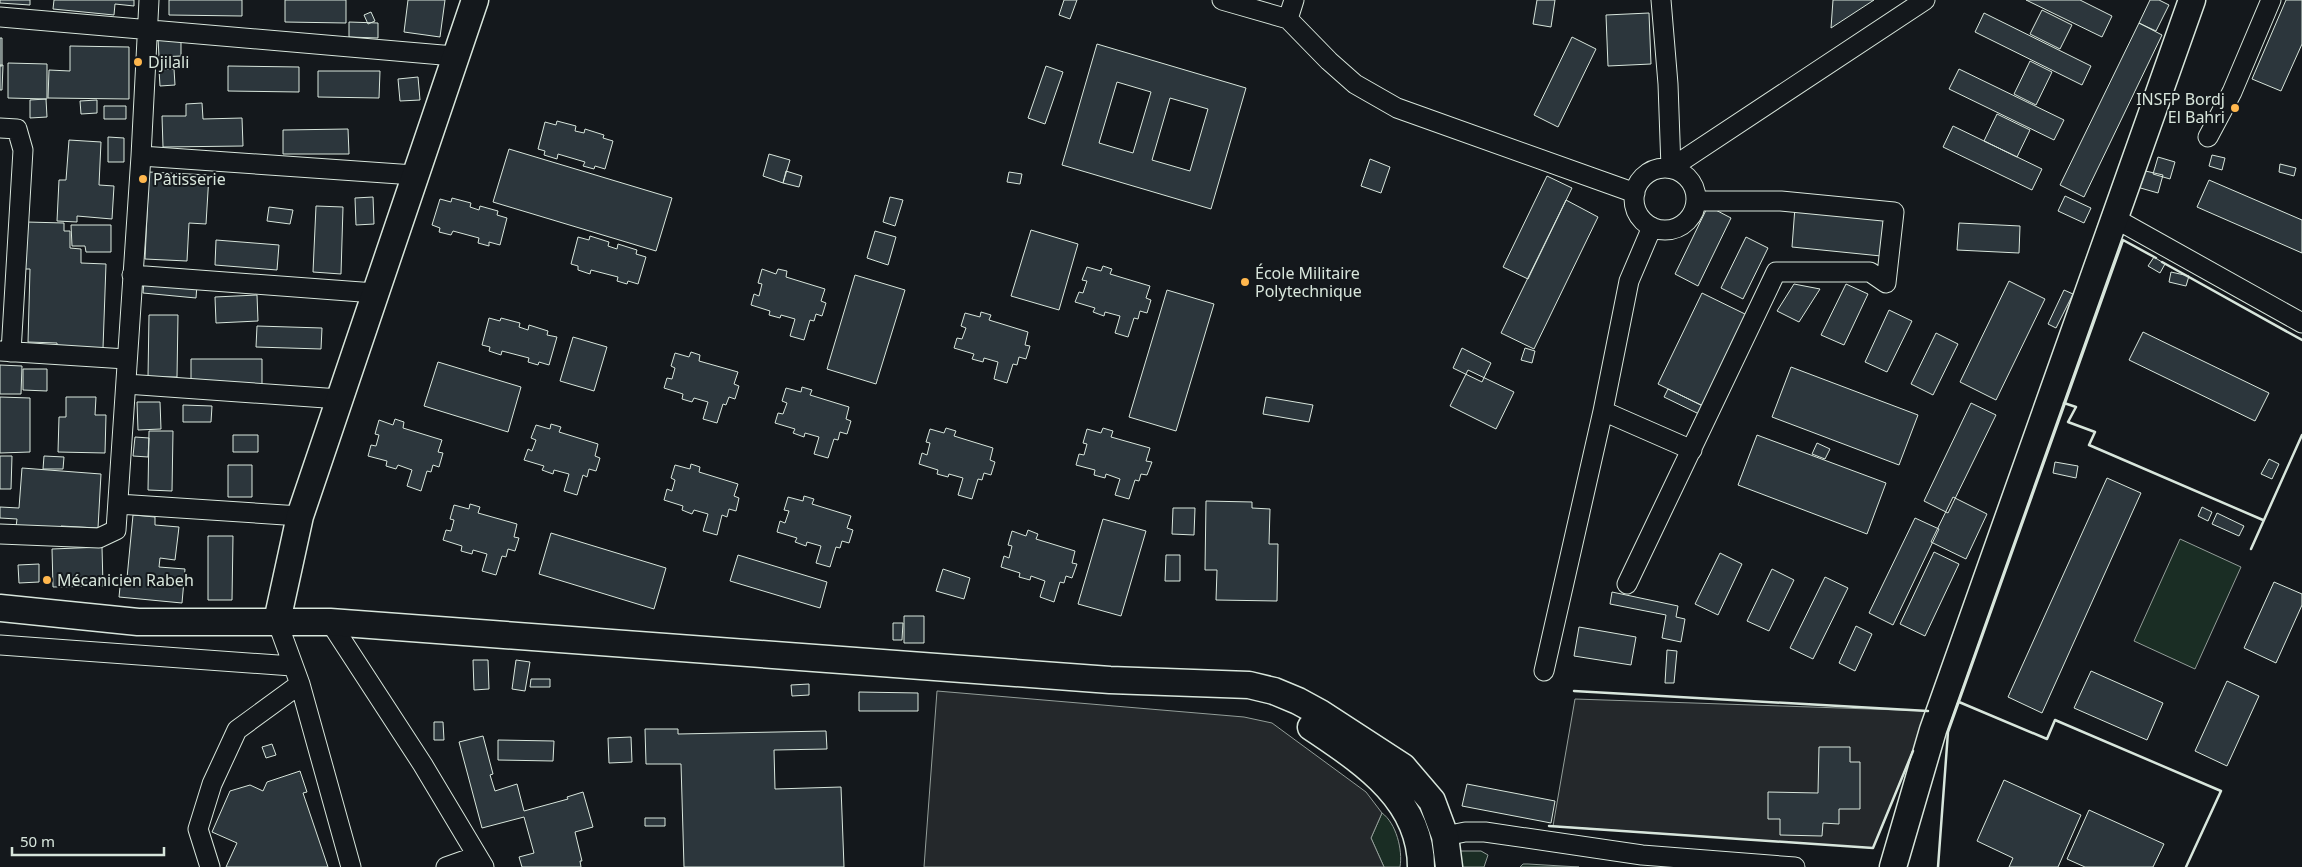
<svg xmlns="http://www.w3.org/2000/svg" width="2302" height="867" viewBox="0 0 2302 867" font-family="'Noto Sans',sans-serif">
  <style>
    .green { fill: #1a2d24; stroke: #939e99 }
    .parking { fill: #24282b; stroke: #939e99 }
    .building { fill: #2c363c; stroke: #d8e6dc; fill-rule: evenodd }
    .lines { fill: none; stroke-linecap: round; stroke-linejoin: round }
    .minor-casing { stroke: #d8e6dc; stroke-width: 21 }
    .secondary-casing { stroke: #d8e6dc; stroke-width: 29 }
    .minor { stroke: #14181c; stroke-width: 19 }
    .secondary { stroke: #14181c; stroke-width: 26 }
    .wall { stroke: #d8e6dc; stroke-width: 2.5 }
    .poi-dot { fill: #ffb74d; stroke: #14181c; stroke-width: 2 }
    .labels { text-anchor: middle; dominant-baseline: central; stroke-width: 4; stroke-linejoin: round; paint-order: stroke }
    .poi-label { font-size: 16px; fill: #d8e6dc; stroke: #14181c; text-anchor: start }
  </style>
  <rect width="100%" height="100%" fill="#14181c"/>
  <!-- green -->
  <path class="green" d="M2180,539L2241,567L2195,669L2134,641Z
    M1382,813C1396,823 1403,850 1400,867H1384L1371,838Z
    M1453,851H1481L1488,855L1484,867H1453Z
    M1523,864H1528L1579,867H1520Z"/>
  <!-- parking -->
  <path class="parking" d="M937,691L1244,717L1272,723L1366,792L1382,813L1371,838L1384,867H924Z
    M1575,699L1929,711L1873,848L1553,826Z"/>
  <!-- building -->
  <path class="building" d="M0,0H30V5L0,3Z
    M54,0H134V6L115,4L114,15L53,9Z
    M169,0H242V16L169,15Z
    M285,0H346V23L285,22Z
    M408,0H445L440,37L404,32Z
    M1064,0H1077L1070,19L1059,15Z
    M1537,0H1555L1551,27L1533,24Z
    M1833,0H1874L1831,28Z
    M2026,0H2080L2112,16L2102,37Z
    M2150,0H2159L2169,5L2156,31L2139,23Z
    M2286,0H2302V44L2281,91L2252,79Z
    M2042,10L2072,25L2060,49L2030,34Z
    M371,12L375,21L368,24L364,15Z
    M1649,13L1651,64L1608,66L1606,15Z
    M1984,13L2091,66L2082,85L1975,32Z
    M349,22L378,23V38L349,37Z
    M2139,23L2162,35L2084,197L2060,185Z
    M181,36V56L159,57L158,38Z
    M1572,37L1596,49L1558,127L1534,115Z
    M0,38H2V66H0Z
    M1097,44L1246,88L1211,209L1062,165ZM1117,82L1151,92L1133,153L1099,143ZM1170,98L1208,109L1190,171L1152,160Z
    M70,46L129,47V99L48,98L49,70L70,71Z
    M2030,61L2052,72L2036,105L2014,94Z
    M8,63L47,64V99L8,98Z
    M0,65H3L2,90H0Z
    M228,66L299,67V92L228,91Z
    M1046,66L1063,72L1045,124L1028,118Z
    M174,69L175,85L160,86L159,70Z
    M1959,69L2064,120L2054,140L1949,89Z
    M318,71H380L379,98L318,97Z
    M418,77L420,100L400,101L398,79Z
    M46,99L47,117L30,118V100Z
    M97,100V113L81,114L80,101Z
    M202,103L203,119L242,118L243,146L163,147L162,116H186V104Z
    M104,106H126V119H104Z
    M1997,114L2030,130L2017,157L1984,141Z
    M557,121L576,126L575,131L584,133L585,129L604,135L603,138L613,141L605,169L595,166L594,169L583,166L585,162L558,154L557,159L544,155L545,151L538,149L545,122L556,125Z
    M1953,126L2042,169L2032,190L1943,147Z
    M348,129L349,154H283V130Z
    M108,137L124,138V162H108Z
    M69,140L101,142L99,185L114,186L112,219L77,216V222L57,221L59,180H66Z
    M509,149L672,198L656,251L493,202Z
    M769,154L790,160L783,183L763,176Z
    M2212,155L2225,158L2222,170L2209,166Z
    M2158,157L2175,162L2170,179L2153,174Z
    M1370,159L1390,167L1381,193L1361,186Z
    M2280,164L2296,168L2294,176L2279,172Z
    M2141,170L2163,175L2158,193L2137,187Z
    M786,171L802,176L799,187L783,183Z
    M149,172L209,175L206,224L189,223L187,261L145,259Z
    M1009,172L1022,174L1020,184L1007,182Z
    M1547,176L1572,188L1528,279L1503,267Z
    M2209,180L2302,220V253L2197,207Z
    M2065,196L2091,208L2084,223L2058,211Z
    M373,197L374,224L356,225L355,198Z
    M890,197L903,200L895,226L883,222Z
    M452,198L471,203L470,207L479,210L480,206L498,211L497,215L507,218L500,245L489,242V246L478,243L479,238L453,231L451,235L439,232L440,228L432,225L440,199L451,202Z
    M1566,200L1598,217L1534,349L1501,333Z
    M316,206L343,207L341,274L313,272Z
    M1708,206L1731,218L1698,286L1675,274Z
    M269,207L293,210L290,224L267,221Z
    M1795,207L1885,215L1881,256L1792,247Z
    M27,222L64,223V231H70V248L81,249V263L106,264L103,348L57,346V343L28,342L30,269H25Z
    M1959,223L2020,226L2019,253L1957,250Z
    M71,225H111V252H86L85,246H72Z
    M1031,230L1078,244L1059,310L1011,296Z
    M875,231L896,237L888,265L867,258Z
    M590,236L609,242L608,246L617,249L618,244L637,250L636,254L646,257L638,284L628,281L627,284L617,281L618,277L591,270L590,274L578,270V266L571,264L578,237L589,240Z
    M1746,237L1768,248L1743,299L1721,288Z
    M216,240L279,245L277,270L215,265Z
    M2154,257L2165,264L2160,273L2148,266Z
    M1103,266L1112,269L1110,274L1150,286L1146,298L1151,300L1147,313L1140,311L1138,319L1134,318L1128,337L1115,333L1120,316L1105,312L1104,316L1093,312L1095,308L1075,302L1079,292L1083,293L1087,281L1082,280L1087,267L1101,271Z
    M762,269L776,274L778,269L787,271L786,277L825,289L821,301L826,303L822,316L816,314L814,321L810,320L804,340L790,336L795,319L781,315L780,318L769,315L770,311L751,305L754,294L759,296L762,284L758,283Z
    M2171,272L2189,276L2186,286L2169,282Z
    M855,275L905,290L876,384L827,369Z
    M144,281L197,285L196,298L143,293Z
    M2009,281L2045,299L1996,400L1960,382Z
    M1794,284L1820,289L1799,322L1777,311Z
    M1846,284L1868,294L1844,345L1821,335Z
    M1167,290L1214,304L1176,431L1129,417Z
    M2064,290L2073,294L2056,328L2048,324Z
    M1702,293L1747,315L1703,406L1658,384Z
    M257,295L258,321L216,323L215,297Z
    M1889,310L1912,321L1887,372L1865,362Z
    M981,312L991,315L989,320L1028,332L1025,345L1030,346L1026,359L1019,357L1017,365L1013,364L1007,383L994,379L998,362L984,358L983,362L972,359L974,354L954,348L957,338L962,339L966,328L961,326L965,313L980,317Z
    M149,315H178L177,377H148Z
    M489,318L500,321L501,318L520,323L519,327L528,330L529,325L548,331L547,335L557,337L549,365L539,362L538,365L528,362L529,358L502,351L501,355L489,351L490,347L482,345Z
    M257,326L322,328L321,349L256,347Z
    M2143,332L2269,393L2255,421L2129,360Z
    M1936,333L1958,344L1933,395L1911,384Z
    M573,337L607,347L594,391L560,381Z
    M1462,348L1491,363L1482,382L1453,368Z
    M1525,348L1535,351L1532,363L1521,360Z
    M691,352L700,355L699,361L738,372L734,384L739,386L735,399L729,397L726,405L723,404L717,423L703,419L708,402L694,398L692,402L682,399L683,394L664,388L667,378L672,379L675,368L671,366L675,353L689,357Z
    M191,359H262V385L191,384Z
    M438,362L521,387L508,432L424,406Z
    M0,365L22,366L21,394H0Z
    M1791,367L1918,415L1899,465L1772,417Z
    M23,369H47V391L23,390Z
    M1468,370L1514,392L1496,429L1450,406Z
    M802,387L812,390L810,395L849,407L846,419L851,421L847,434L840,432L838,440L834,439L828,458L814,454L819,437L805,433L804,437L793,433L795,429L775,423L778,413L783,414L787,403L782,401L786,388L801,392Z
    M1668,389L1703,406L1699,414L1664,397Z
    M0,397L30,398V452L0,453Z
    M66,397H96L95,415H106L105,453L58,452L59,417H66Z
    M1266,397L1313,405L1309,422L1263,414Z
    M137,402H160L161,429L138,430Z
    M1971,403L1996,415L1948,513L1924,501Z
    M183,405L212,406L211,422H183Z
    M395,419L404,422L403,428L442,440L438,452L443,453L439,467L433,465L431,472L427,471L421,491L407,486L412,470L398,465L396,469L386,466L387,461L368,456L371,445L376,446L379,435L375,434L379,420L393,425Z
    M551,424L561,427L559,432L598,444L595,456L600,458L596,471L589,469L587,477L583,475L577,495L564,491L569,474L554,470L553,474L542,470L544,466L524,460L528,449L532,451L536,440L531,438L536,425L550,429Z
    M946,428L956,431L954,436L993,448L990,460L995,462L991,475L984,473L982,480L978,479L972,499L958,495L963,478L949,474L948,477L937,474L938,470L919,464L922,453L927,455L930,443L926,442L930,429L944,433Z
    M1103,428L1113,431L1111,437L1150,448L1146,461L1152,462L1147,475L1141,474L1139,481L1135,480L1129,499L1115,495L1120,479L1106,474L1105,478L1094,475L1095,470L1076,465L1079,454L1084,455L1087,444L1083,443L1087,429L1101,433Z
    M149,431H173L172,491L148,490Z
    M233,435H258V452H233Z
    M1757,435L1886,483L1867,534L1738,485Z
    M135,437L149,438L148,457L133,456Z
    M1817,443L1830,449L1825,459L1812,454Z
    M0,456H12L11,489H0Z
    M44,456L64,457L63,469H43Z
    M2269,459L2279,464L2272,479L2261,474Z
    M2055,462L2078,466L2076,478L2053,473Z
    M691,464L700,467L699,472L738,484L734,496L739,498L736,511L729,509L727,517L722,515L717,535L703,531L708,514L694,510L692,514L682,510L683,506L664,500L667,489L672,491L675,480L671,478L675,465L690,469Z
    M228,465H252V497H228Z
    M22,468L101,474L98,528L61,526V530L16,527L17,519L0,518V507L19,508Z
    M2107,478L2141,493L2042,713L2008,697Z
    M804,496L814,499L812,504L851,516L847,528L853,530L849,543L842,541L840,548L836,547L830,567L816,563L821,546L807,542L806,546L795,542L797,538L777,532L780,521L785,523L789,511L784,510L788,497L803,501Z
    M1953,497L1987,514L1966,559L1931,542Z
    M1206,501L1252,502V508L1270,509L1269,544H1278L1277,601L1216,600L1217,570H1205Z
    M470,504L480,507L478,513L517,524L514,537L519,538L515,551L508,549L506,557L502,556L496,575L482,571L487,554L473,550L472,554L461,551L462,546L443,540L446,530L451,531L454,520L450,519L454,505L469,509Z
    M2202,507L2212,512L2208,521L2198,516Z
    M1173,508H1195L1194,535L1172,534Z
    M2217,513L2244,526L2239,536L2212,524Z
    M133,515L155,517V525L179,527L175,560L160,558L159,567L185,569L182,603L119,597L121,577L127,578Z
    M1915,518L1939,529L1893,625L1869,613Z
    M1103,519L1146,531L1121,616L1078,604Z
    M1028,530L1038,534L1036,539L1075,551L1072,563L1077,564L1072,578L1066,576L1064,583L1060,582L1054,602L1040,597L1045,581L1031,576L1030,580L1019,577L1020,573L1001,567L1004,556L1009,558L1012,546L1008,545L1012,531L1026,536Z
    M551,533L666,568L654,609L539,574Z
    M208,536H233L232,600H208Z
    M102,547L103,586L53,587L52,549Z
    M1934,552L1959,564L1925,636L1900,624Z
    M1720,553L1742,564L1718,615L1695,604Z
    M738,555L827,582L820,608L730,581Z
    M1166,555H1180V581H1165Z
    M39,564V582L19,583L18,565Z
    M943,569L970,578L964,599L936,591Z
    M1772,569L1794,580L1769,631L1747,621Z
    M1825,577L1848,588L1813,659L1790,648Z
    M2274,582L2302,594V605L2276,663L2244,648Z
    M1612,592L1678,606L1676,617L1685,619L1681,642L1662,638L1666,615L1610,604Z
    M904,616H924V643H904Z
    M893,623H903L902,640H893Z
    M1856,626L1872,634L1855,671L1839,663Z
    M1579,627L1636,637L1631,665L1574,656Z
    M1667,650L1677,651L1674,683H1665Z
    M473,660H488L489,689L474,690Z
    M516,660L530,662L525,691L512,689Z
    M2091,671L2163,703L2147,740L2074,708Z
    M531,679H550V687H530Z
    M2227,681L2259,696L2227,766L2195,751Z
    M809,684V695L792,696L791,685Z
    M859,692L918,693V711H859Z
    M434,722H443L444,740H434Z
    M645,729H678V734L826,731L827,749L774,750L775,789L841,787L844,867H684L681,764H646Z
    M483,736L493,774L490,775L495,791L517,784L524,811L568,799L567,797L583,792L593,827L575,832L582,861H580L581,867H522L519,857L534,853L524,817L482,828L459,742Z
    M631,737L632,762L609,763L608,738Z
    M498,740L554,741L553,761L498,760Z
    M272,744L276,755L266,758L262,747Z
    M1819,747H1850V762H1860V809H1839V824L1823,823L1822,836L1780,835V819H1768V792L1818,793Z
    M300,771L307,792L303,793L328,867H226L237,843L212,832L230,791L250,785L263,791L267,782Z
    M2004,780L2081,815L2058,867H2009L2013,858L1977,841Z
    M1467,784L1555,801L1551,823L1462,806Z
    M2089,810L2164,844L2153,867H2085L2067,859Z
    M645,818H665V826H645Z"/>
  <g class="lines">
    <!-- minor casing -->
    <g class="minor-casing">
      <path id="minor" d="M1222,0L1288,19
        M1294,0L1288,19L1329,61L1355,84L1397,108L1635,193
        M1661,0L1668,84L1671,168
        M0,17L454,56
        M0,128L17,129L23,150L11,352
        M2208,137L2232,92L2271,0
        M141,156L414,175
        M1671,168L1925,0
        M1634 199a31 31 0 1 1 62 0a31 31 0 1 1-62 0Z
        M2116,219L2302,323
        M132,275L375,293
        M0,351L126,359
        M126,384L340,399
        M1603,411L1692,450
        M118,504L300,516
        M0,534L99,538L116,530L141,156L149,0
        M1627,584L1776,272H1870L1886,283L1894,212L1781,201H1696
        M277,621L300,684L351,867
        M330,622L423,765L484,867
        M0,645L292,666
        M1544,671L1603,411L1629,281L1652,227
        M1445,836L1465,832H1485L1642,855L1795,867
        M210,867L198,829L212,784L237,730L300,684
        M446,867L477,856"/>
    </g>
    <!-- secondary casing -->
    <g class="secondary-casing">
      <path id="secondary" d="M0,608L138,622H330L1110,680L1249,685L1274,691L1298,701L1320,713L1403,767L1432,801L1445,836L1449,867
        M277,621L300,516L475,0
        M1311,727C1361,761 1421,798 1421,867
        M1893,867L1933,730L2192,0"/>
    </g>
    <!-- minor -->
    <use href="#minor" class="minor"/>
    <!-- secondary -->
    <use href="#secondary" class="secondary"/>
    <!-- wall -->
    <path class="wall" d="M2162,262L2302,340
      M2064,403L2076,407L2068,422L2095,432L2089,445L2263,520
      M2251,549L2302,435
      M1574,691L1928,711
      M1959,702L2047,739L2055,720L2221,791L2186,867
      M1549,826L1873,848L1913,751
      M1938,867L1948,732L2123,240L2156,258"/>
  </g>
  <!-- markers -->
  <g class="poi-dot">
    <circle cx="138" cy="62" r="5"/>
    <circle cx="2235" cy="108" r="5"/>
    <circle cx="143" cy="179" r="5"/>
    <circle cx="1245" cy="282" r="5"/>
    <circle cx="47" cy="580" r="5"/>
  </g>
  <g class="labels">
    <!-- poi labels -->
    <g class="poi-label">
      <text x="148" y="62">Djilali</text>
      <text x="2225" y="99" text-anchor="end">INSFP Bordj<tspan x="2225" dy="18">El Bahri</tspan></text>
      <text x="153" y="179">Pâtisserie</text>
      <text x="1255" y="273">École Militaire<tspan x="1255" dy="18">Polytechnique</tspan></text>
      <text x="57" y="580">Mécanicien Rabeh</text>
    </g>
  </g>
  <!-- scale -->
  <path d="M12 847v8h152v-8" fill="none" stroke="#d8e6dc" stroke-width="2.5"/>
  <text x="20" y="847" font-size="15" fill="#d8e6dc" stroke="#14181c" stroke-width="4" paint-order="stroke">50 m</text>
</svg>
